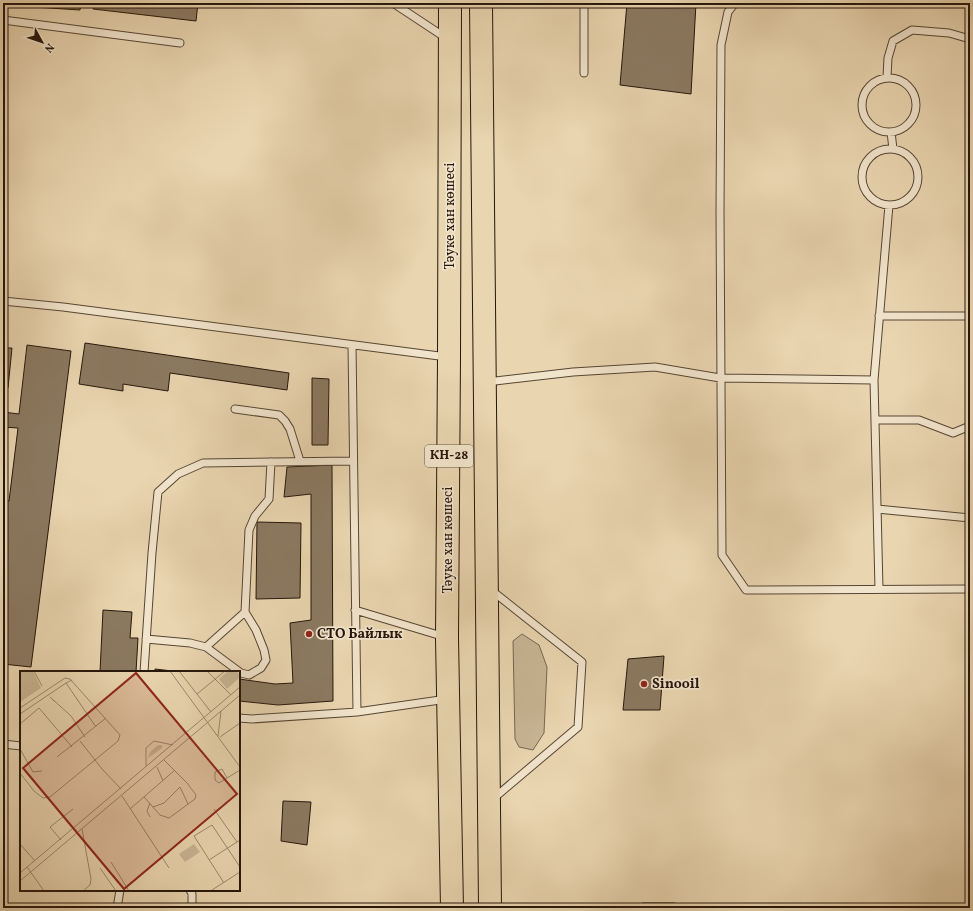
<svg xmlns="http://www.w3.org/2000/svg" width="973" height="911" viewBox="0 0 973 911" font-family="Vollkorn,serif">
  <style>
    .green { fill: #c8b594; stroke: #776650 }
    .building { fill: #8b7961; stroke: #26160b }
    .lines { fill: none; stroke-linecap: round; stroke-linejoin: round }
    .lane-casing { stroke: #574634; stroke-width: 9 }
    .primary-casing { stroke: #26160b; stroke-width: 24 }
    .lane { stroke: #f1e4cc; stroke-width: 7 }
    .primary { stroke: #e9d5b0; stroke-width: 22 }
    .poi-dot { fill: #8f2418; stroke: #f1e4cc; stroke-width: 1.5 }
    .labels { text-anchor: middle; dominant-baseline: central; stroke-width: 3.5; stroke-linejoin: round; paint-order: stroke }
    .shield { fill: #f1e4cc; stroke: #635445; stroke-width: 1 }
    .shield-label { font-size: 13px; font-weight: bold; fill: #26160b }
    .street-label { font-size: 14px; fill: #26160b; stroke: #f1e4cc }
    .poi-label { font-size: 14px; font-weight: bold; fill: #26160b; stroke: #f1e4cc; text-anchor: start }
    .inset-road { fill: none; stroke: #9b896e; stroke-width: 1 }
    .view { fill: #8f2418; fill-opacity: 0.15; stroke: #8f2418; stroke-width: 2 }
    .inset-edge { fill: none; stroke: #26160b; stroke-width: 2 }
  </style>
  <rect width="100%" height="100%" fill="#e9d5b0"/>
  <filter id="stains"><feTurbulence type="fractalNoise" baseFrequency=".005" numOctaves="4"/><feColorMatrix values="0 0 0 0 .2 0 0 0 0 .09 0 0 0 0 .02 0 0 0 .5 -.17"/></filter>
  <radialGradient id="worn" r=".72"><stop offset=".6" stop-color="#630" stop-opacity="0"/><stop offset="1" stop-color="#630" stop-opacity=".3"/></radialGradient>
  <!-- green -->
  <path class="green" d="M522,634L539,645L547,667L544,733L533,750L519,747L515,739L513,641Z"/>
  <!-- building -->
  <path class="building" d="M3,3H81L80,10L3,5Z
    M94,3H198L196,21L93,9Z
    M627,3H696L691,94L620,85Z
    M85,343L289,373L287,390L170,373L168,391L123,384V391L79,384Z
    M27,345L71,351L31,667L3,664V540L6,518H3V500L9,501L18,428L3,427V412L19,414Z
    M3,348H12L8,388L3,387Z
    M312,378L329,379L328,445H312Z
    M332,465L333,701L278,705L239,701V679L275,684L293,683L290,623L311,620V494L284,497L287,467Z
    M257,522L301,523L300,598L256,599Z
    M103,610L132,612L130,638H138L136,672H100Z
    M664,656L660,710H623L628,659Z
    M155,669L181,672H155Z
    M283,801L311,802L307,845L281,841Z
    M642,903H675V908H642Z"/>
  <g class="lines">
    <!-- lane casing -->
    <g class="lane-casing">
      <path id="lane" d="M393,3L446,38
        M735,3L728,12L721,45L720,212L722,555L746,590L970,589
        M3,20L180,43
        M584,73V3
        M887,77L888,58L893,41L912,30L949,33L970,39
        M862 105a27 27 0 1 1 54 0a27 27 0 1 1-54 0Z
        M891,132L893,149
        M862 177a28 28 0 1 1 56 0a28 28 0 1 1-56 0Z
        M3,301L63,307L447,357
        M879,316H970
        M352,345L357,712
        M487,382L573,372L655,367L720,378L874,380
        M235,409L279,415L285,421L290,429L300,461
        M875,420H919L953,433L970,426
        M877,509L970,518
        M879,589L874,380L889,205
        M491,590L582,662L578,727L494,798
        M355,610L445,637
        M146,639L190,643L206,647L241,673L249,675L261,668L266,660L264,650L256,630L245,612L249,530L255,516L269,499L271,462
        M206,647L245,612
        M144,672L152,553L158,492L178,474L203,463L353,461
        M239,718L252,719L357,712L447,699
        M3,744L21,746
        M190,890L192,894V908
        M117,908L120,890"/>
    </g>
    <!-- primary casing -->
    <g class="primary-casing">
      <path id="primary" d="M450,3L449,357L447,638L452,908
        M481,3L490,908"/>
    </g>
    <!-- lane -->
    <use href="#lane" class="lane"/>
    <!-- primary -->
    <use href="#primary" class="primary"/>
  </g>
  <!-- markers -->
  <g class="poi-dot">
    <circle cx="309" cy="634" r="4"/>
    <circle cx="644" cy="684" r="4"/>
  </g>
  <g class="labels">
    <!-- shield labels -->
    <rect class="shield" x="425" y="445" width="48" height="22" rx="3"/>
    <g class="shield-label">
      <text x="449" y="456">КН-28</text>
    </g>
    <!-- street labels -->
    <g class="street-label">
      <text transform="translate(450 216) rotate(-90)">Тәуке хан көшесі</text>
      <text transform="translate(448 540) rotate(-90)">Тәуке хан көшесі</text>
    </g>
    <!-- poi labels -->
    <g class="poi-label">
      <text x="317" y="634">СТО Байлык</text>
      <text x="652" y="684">Sinooil</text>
    </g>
  </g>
  <!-- overview -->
  <g transform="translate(20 671)">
    <rect width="220" height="220" fill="#e9d5b0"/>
    <path d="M0,0H13L21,17L0,31ZM208,0H217L220,6L207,18L199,8ZM138,74H142V77L128,87L130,81ZM174,173L180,181L165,191L159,183Z" fill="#c8b594"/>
    <path class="inset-road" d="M14,0L22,15M150,0L220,96M159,0L191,41M187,0L211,24M52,9L46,12L76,56M177,23L205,0M35,31L30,26L51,45L65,66M0,37L45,7L50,8L100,64L98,70L30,126L23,127L14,120L0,102M0,43L46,12M0,53L19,37L52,76M198,65L201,40M200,66L220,52M60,70L82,98L101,118M0,78L13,101L22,100M37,86L86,47M126,95V77L134,70L153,74M137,96L143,110M207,107L202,98L195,101V109L199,112L220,99M102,125L149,197M124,126L140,144L149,147L175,128L176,124L167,112L144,89M130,132L127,140L130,146M133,136L144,132L160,116L168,133M110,138L155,99M194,138L217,171L220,169M62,158L71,208L70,214L63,220M41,169L30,156L53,138M0,173L15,190M189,189L217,171M91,191L109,220M7,196L24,220M80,197L96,220M0,202L220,16M0,210L220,24M204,212L174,165L192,154L220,196M192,219L220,201"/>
    <path class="view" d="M116,2L217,123L104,218L3,97Z"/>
    <rect width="220" height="220" class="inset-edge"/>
  </g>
  <!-- margin -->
  <rect width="973" height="911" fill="none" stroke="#e9d5b0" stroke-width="16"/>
  <rect x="4" y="4" width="965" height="903" fill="none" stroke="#26160b" stroke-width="2"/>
  <rect x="8" y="8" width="957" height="895" fill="none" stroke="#26160b"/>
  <!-- north arrow -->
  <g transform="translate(42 42) rotate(130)" stroke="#f1e4cc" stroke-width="3" paint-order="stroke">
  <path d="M0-3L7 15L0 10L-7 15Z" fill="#26160b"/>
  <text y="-6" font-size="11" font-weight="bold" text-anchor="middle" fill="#26160b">N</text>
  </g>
  <rect width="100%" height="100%" filter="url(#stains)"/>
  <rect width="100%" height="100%" fill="url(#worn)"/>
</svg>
